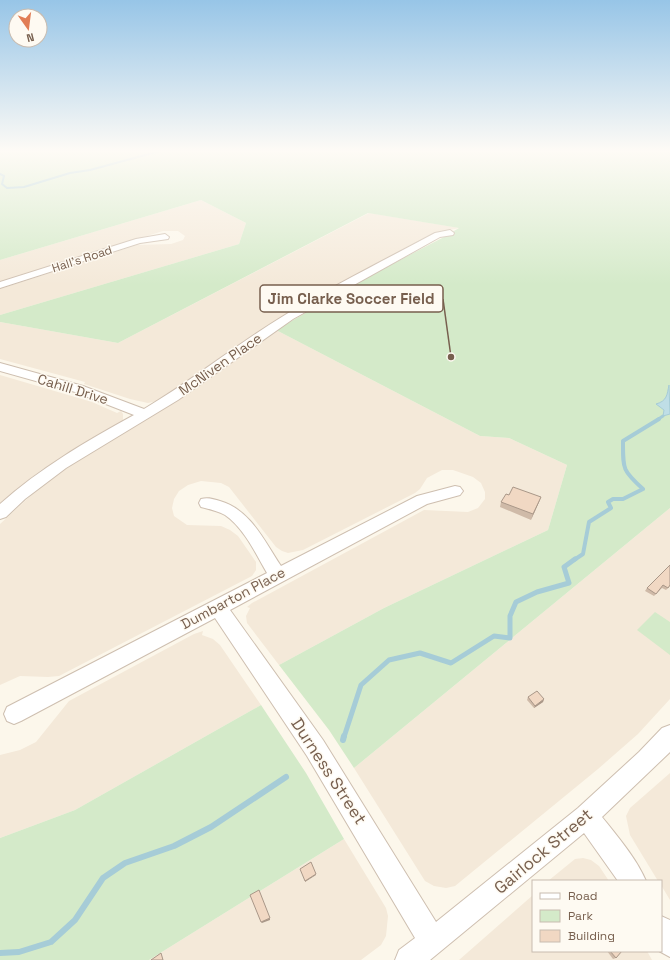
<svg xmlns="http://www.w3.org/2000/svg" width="670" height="960" viewBox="0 0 670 960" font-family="'Space Grotesk',sans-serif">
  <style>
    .residential { fill: #f4e9d9 }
    .green { fill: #d4eac9 }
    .water { fill: #bfdee6; stroke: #a6ccd7 }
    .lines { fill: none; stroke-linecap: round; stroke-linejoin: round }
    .stream-far4 { stroke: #a6ccd7; stroke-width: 2 }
    .stream-far3 { stroke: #a6ccd7; stroke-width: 3 }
    .stream-far2 { stroke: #a6ccd7; stroke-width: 4 }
    .stream-far1 { stroke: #a6ccd7; stroke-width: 5 }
    .stream { stroke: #a6ccd7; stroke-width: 6 }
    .minor-casing { stroke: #cebfb0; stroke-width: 2 }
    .minor { fill: #fff; fill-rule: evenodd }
    .wall { fill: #cfbaa8 }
    .shaded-wall { fill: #a99788 }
    .building { fill: #f1d8c3; stroke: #a99788 }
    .labels { text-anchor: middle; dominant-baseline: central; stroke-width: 3; stroke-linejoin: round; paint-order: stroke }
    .far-street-label { font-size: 12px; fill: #775f4e; stroke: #fefaf2 }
    .street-label { font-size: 14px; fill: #775f4e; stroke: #fefaf2 }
    .near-street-label { font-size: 17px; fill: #775f4e; stroke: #fefaf2 }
    .leader { fill: none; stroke: #775f4e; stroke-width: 1.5 }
    .callout-dot { fill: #775f4e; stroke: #fefaf2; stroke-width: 1.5 }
    .callout { fill: #fefaf2; stroke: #775f4e; stroke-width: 1.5 }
    .callout-label { font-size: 15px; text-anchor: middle; font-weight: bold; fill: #775f4e }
  </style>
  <rect width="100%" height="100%" fill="#fcf7eb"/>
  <!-- residential -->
  <path class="residential" d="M201,200L246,223L239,244L0,315V289L137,245L171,244L183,240L185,236L178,231H163L0,282V260Z
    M369,213L460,228L439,232L403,252L161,400L148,403L130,399L84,384L85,382L0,359V322L118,343Z
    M276,330L480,436L509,438L567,465L548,530L384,608L279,665L247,623L246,616L250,608L247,607L252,603L424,510L468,512L478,508L485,499V492L481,483L473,477L453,470H442L427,478L420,489L415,493L303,550L288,553L282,551L276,547L229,487L221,483L201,481L188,485L179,491L174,499L172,508L174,516L187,525L221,526L230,530L238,536L256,562V570L252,576L59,676L48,677L20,676L0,685V524L38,489L60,471L158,412Z
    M0,375L92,402L117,413L121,411L123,414V421L110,431L41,470L0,503Z
    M670,508V699L638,734L598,769L455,886L446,888L434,886L425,881L354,768Z
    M203,631L202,635L213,639L220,645L261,705L75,810L0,838V755L20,750L36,742L69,701L194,634Z
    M670,773V900L661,885V881H658L630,835L626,816L630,808Z
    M344,839L386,908L388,916L386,936L381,945L361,960H149Z
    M583,858L591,860L599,866L609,881H548L575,859Z
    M533,895V951H647L652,960H459Z"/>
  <!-- green -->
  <path class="green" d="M0,151H670V508L354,768L329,730L279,665L384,608L548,530L567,465L509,438L480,436L276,330L375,273L444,237L459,228L368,213L118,343L0,322V315L239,244L246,223L201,200L0,260Z
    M655,612L670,622V655L637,630Z
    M261,705L306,773L344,839L149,960H0V838L75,810Z"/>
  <!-- water -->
  <path class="water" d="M669,385L670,414L663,416L664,410L656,404C667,401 667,395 669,385Z"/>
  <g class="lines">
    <!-- stream-far4 -->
    <path class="stream-far4" d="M0,174L4,176L2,184L7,188L24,187L70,173L90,170L160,151"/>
    <!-- stream-far3 -->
    <path class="stream-far3" d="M657,420L663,416"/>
    <!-- stream-far2 -->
    <path class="stream-far2" d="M574,560L583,554L589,522L611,508L608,502L613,499H623L643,489C622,470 623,469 623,441L659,419"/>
    <!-- stream-far1 -->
    <path class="stream-far1" d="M344,737L361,685L389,660L420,653L451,663L494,636L510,638V616L516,602L537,592L569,583L564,567L575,559"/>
    <!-- stream -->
    <path class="stream" d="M343,740L344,736
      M0,953L19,952L51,942L75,920L103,878L125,863L174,846L211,827L286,777"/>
    <!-- minor casing -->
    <g class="minor-casing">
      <path id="minor" d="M450,230L454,233L453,235L440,237L293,319L178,400L66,468L25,499L6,517L0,519V504C40,468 87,441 134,415L75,392L0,371V363L83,386L144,409C193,380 237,344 285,315C334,285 385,260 435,233Z
        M165,234L169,237L168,239L140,243L0,288V282L136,239Z
        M455,486L460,487L463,491L460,495L427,504L230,610L323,740L436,922L578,808L639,752L662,728L670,725V752L602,817C618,837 636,858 646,881H618L584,833L430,960H395L399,950L415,938L307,756L215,618L21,721L14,724L7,721L4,714L7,707L267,573C256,554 244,528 225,515C218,511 209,509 201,507L199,503L201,499C208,497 213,499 220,501C251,510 264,541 281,566L417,496Z
        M661,916L670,920V957L659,951H661Z"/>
    </g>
    <!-- minor -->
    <use href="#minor" class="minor"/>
  </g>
  <!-- wall -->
  <path class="wall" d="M509,495L541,497L539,502L531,520L500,507L501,502Z
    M659,577L670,586L666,590L662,588L654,596L645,591L647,588Z
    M528,697L544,699L543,702L534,708L527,700Z
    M607,951H622L616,958L613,959Z"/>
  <!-- shaded-wall -->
  <path class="shaded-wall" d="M541,497L539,502L531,520L533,514Z
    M544,699L543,702L534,708L535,706Z
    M316,874V875L305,882V881Z
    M270,918V920L262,923L261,922Z"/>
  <!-- building -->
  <path class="building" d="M513,487L541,497L533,514L501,502L506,494L509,495Z
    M670,565V585L668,588L663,585L656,594L647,588Z
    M537,691L544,699L535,706L528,697Z
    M311,862L316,874L305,881L300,869Z
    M259,890L270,918L261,922L250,895Z
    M610,951H622L616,958Z
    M161,953L163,960H151Z"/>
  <!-- sky -->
  <linearGradient id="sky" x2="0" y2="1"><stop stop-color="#97c5e7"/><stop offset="0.53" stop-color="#fefbf6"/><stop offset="1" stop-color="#fefbf6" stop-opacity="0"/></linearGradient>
  <rect width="670" height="285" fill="url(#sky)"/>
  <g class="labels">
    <!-- far-street labels -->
    <g class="far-street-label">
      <text transform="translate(82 259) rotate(-18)">Hall's Road</text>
    </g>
    <!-- street labels -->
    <g class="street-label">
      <text transform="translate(220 364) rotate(-35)">McNiven Place</text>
      <text transform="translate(73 389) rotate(17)">Cahill Drive</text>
      <text transform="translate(233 598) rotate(-28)">Dumbarton Place</text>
    </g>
    <!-- near-street labels -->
    <g class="near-street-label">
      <text transform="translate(329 771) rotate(57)">Durness Street</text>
      <text transform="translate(543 851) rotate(-40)">Gairlock Street</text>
    </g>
  </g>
  <!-- callouts -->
  <path class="leader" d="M451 357L443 299"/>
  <circle class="callout-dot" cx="451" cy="357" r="4"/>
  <rect class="callout" x="260" y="285" width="183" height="27" rx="4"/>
  <g class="callout-label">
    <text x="351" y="304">Jim Clarke Soccer Field</text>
  </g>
  <!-- legend -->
  <rect x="532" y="880" width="130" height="72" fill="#fefaf2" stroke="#c8bcb0"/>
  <rect x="540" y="893" width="20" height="6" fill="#ffffff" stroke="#c8bcb0"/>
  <text x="568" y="900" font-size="12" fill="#775f4e">Road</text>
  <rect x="540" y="910" width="20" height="12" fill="#d4eac9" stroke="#c8bcb0"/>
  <text x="568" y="920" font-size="12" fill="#775f4e">Park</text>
  <rect x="540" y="930" width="20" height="12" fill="#f1d8c3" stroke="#c8bcb0"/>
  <text x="568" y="940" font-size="12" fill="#775f4e">Building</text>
  <!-- north arrow -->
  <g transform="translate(28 28) rotate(166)"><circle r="19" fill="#fefaf2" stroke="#c8bcb0"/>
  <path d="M0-3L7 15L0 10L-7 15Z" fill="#e17d55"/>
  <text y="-6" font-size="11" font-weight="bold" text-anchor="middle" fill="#775f4e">N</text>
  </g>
</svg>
